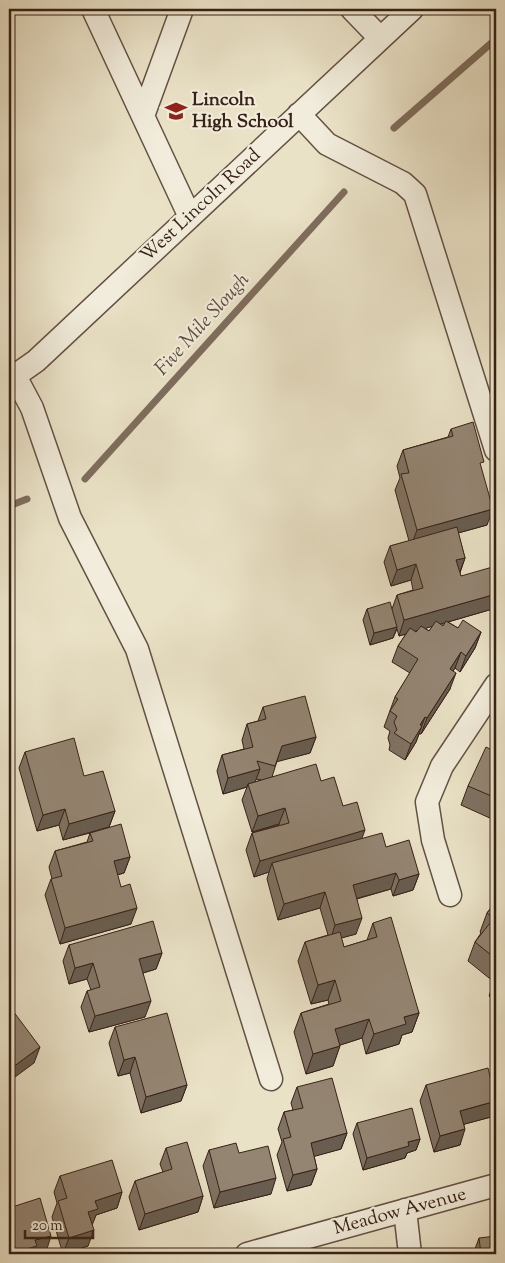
<svg xmlns="http://www.w3.org/2000/svg" width="505" height="1263" viewBox="0 0 505 1263" font-family="'Sorts Mill Goudy',serif">
  <style>
    .lines { fill: none; stroke-linecap: round; stroke-linejoin: round }
    .stream { stroke: #7e6d5d; stroke-width: 7 }
    .minor-casing { stroke: #645143; stroke-width: 25 }
    .minor { stroke: #f1ecdb; stroke-width: 22 }
    .wall { fill: #7f7263; stroke: #372117; fill-rule: evenodd }
    .shaded-wall { fill: #685d50; stroke: #372117 }
    .building { fill: #948573; stroke: #372117 }
    .labels { text-anchor: middle; dominant-baseline: central; stroke-width: 4.5; stroke-linejoin: round; paint-order: stroke }
    .poi-label { font-size: 19px; font-weight: bold; fill: #372117; stroke: #f1ecdb; text-anchor: start }
    .street-label { font-size: 19px; fill: #372117; stroke: #f1ecdb }
    .water-label { font-size: 20px; font-style: italic; fill: #604d40; stroke: #f1ecdb }
  </style>
  <rect width="100%" height="100%" fill="#eae2c7"/>
  <filter id="stains"><feTurbulence type="fractalNoise" baseFrequency=".004" numOctaves="4"/><feColorMatrix values="0 0 0 0 .2 0 0 0 0 .09 0 0 0 0 .02 0 0 0 .5 -.17"/></filter>
  <radialGradient id="worn" r=".72"><stop offset=".6" stop-color="#630" stop-opacity="0"/><stop offset="1" stop-color="#630" stop-opacity=".3"/></radialGradient>
  <g class="lines">
    <!-- stream -->
    <path class="stream" d="M394,128L496,39
      M85,479L344,192
      M9,506L27,499"/>
    <!-- minor casing -->
    <g class="minor-casing">
      <path id="minor" d="M93,9L190,217
        M352,9L380,38
        M299,114L327,144L403,183L415,194L496,450
        M143,116L182,9
        M15,376L32,408L70,518L137,649L271,1079
        M9,380L36,361L412,9
        M450,895L433,840L427,802L442,766L496,685
        M405,1210L410,1254
        M247,1254L496,1185"/>
    </g>
    <!-- minor -->
    <use href="#minor" class="minor"/>
  </g>
  <!-- wall -->
  <path class="wall" d="M451,429L481,468L487,525L458,533L465,558L460,573L461,576L496,608L448,622L458,628L481,632L475,648L460,672L455,668L453,671L450,689L421,734H419L416,742L405,760L389,750L390,745L388,738L390,731L384,727L395,697L410,673L392,662L398,646L406,634L399,636L397,629L393,638L370,645L363,620L367,609H392L397,595L413,590L411,580L391,586L384,562L390,546L409,541L395,490L400,478L397,466L403,450L448,437ZM433,626L429,631L425,628Z
    M263,707L316,737L310,753L277,761L272,777L321,781L343,806L362,839L386,847L419,874L413,890L393,896L391,889L357,899L356,934L341,938L344,947L367,940L373,923L419,1013L412,1032L402,1035L399,1044L366,1054L362,1038L340,1045L333,1066L306,1074L294,1032L301,1013L329,1004L328,1000L311,1004L298,961L305,942L328,935L320,908L278,920L267,879L269,872L254,877L246,850L252,833L279,825V824L252,832L242,800L247,787L223,794L217,771L222,755L244,749L242,740L247,724L258,721ZM256,779L261,780L255,782Z
    M25,752L84,776L115,811L109,827L130,857L124,873L117,875L131,924L60,944L45,895L51,879H52L49,867L55,851L87,842L90,833L63,840L59,825L37,831L19,768Z
    M496,752V810L492,819L461,805L468,786Z
    M496,901V1002L489,996L494,982L468,961L475,942L481,933L480,932L487,913Z
    M69,945L162,953L156,969L143,973L145,1017L89,1032L81,1007L87,991L91,990L87,979L69,984L63,961Z
    M115,1027L187,1085L181,1101L141,1113L130,1073L118,1076L109,1043Z
    M426,1085L491,1117L464,1124L460,1145L434,1152L420,1101Z
    M297,1087L347,1133L341,1149L314,1156L317,1169L311,1185L287,1191L277,1155L282,1142L278,1129L284,1112L293,1110L291,1103Z
    M357,1123L420,1139L416,1150L407,1153L405,1158L363,1170L353,1134Z
    M166,1148L203,1196L198,1212L139,1230L129,1197L135,1181L163,1172L160,1164Z
    M209,1150L239,1153L271,1194L214,1208L203,1166Z
    M60,1176L122,1192L117,1208L96,1215L92,1225L88,1246L63,1254L52,1217L57,1203L54,1192Z
    M479,1238L496,1254H476L475,1249Z"/>
  <!-- shaded-wall -->
  <path class="shaded-wall" d="M493,509L487,525L411,546L417,530Z
    M465,558L459,574L456,560Z
    M416,564L411,580L391,586L397,570Z
    M496,594V608L399,636L404,620Z
    M397,627L393,638L370,645L374,633Z
    M481,632L475,648L460,672L466,656Z
    M461,652L455,668L444,685L450,669Z
    M456,673L450,689L421,734L427,718Z
    M425,717L416,742L405,760L411,744L420,725Z
    M316,737L310,753L276,762L282,746Z
    M260,769L254,785L248,784L247,787L223,794L228,778Z
    M285,808L279,824L252,832L258,816Z
    M65,809L59,825L37,831L43,815Z
    M115,811L109,827L63,840L69,824Z
    M365,830L359,846L272,863L269,872L254,877L260,861Z
    M130,857L124,873L108,877L114,861Z
    M396,873L391,889L347,901L353,885Z
    M419,874L413,890L393,896L399,880Z
    M325,892L320,908L278,920L284,904Z
    M137,908L131,924L60,944L65,928Z
    M362,918L356,934L330,941L335,925Z
    M162,953L156,969L133,976L139,959Z
    M93,963L87,979L69,984L75,968Z
    M335,980L328,1000L311,1004L318,985Z
    M151,1001L145,1017L89,1032L95,1016Z
    M419,1013L412,1032L402,1035L399,1044L366,1054L374,1034L404,1017Z
    M369,1019L362,1038L328,1049L335,1029Z
    M340,1046L333,1066L306,1074L313,1054Z
    M40,1047L34,1063L11,1080L9,1086V1070Z
    M135,1057L130,1073L118,1076L124,1060Z
    M187,1085L181,1101L141,1113L146,1097Z
    M496,1101L491,1117L454,1127L460,1111Z
    M465,1129L460,1145L434,1152L440,1136Z
    M347,1133L341,1149L305,1159L311,1143Z
    M420,1139L416,1150L407,1153L405,1158L363,1170L367,1158L408,1142Z
    M317,1169L311,1185L287,1191L293,1175Z
    M276,1178L271,1194L214,1208L220,1192Z
    M122,1192L117,1208L96,1215L92,1225L88,1212L95,1201Z
    M203,1196L198,1212L139,1230L145,1214Z
    M94,1230L88,1246L63,1254L69,1238Z
    M51,1236L46,1252L37,1254H9L35,1240Z"/>
  <!-- building -->
  <path class="building" d="M473,422L484,462L480,463L493,509L417,530L401,474L409,473L403,450L453,436L451,429Z
    M457,527L465,558L456,560L461,576L496,566V594L404,620L397,595L423,588L416,564L397,570L390,546Z
    M390,602L397,627L374,633L367,609Z
    M463,620L481,632L466,656L461,652L450,669L456,673L427,718L425,717L420,725L422,726L411,744L394,733L397,730L394,722L397,716L390,711L398,699L395,697L418,659L398,646L410,628L416,632L421,626L429,631L436,621L443,626L446,621L458,628Z
    M305,696L316,737L282,746L275,766L257,761L260,769L228,778L222,755L253,747L247,724L266,719L263,707Z
    M74,738L84,776L103,771L115,811L69,824L65,809L43,815L25,752Z
    M486,747L496,752V798L468,786Z
    M316,764L321,781L334,777L343,806L357,802L365,830L260,861L252,833L289,823L285,808L258,816L248,784Z
    M121,824L130,857L114,861L121,887L130,884L137,908L65,928L51,879L62,876L55,851L93,841L90,833Z
    M382,833L386,847L409,840L419,874L399,880L396,873L353,885L362,918L335,925L325,892L284,904L272,863Z
    M496,901V959L475,942L494,918L487,913Z
    M391,917L419,1013L404,1017L406,1024L374,1034L369,1019L335,1029L340,1046L313,1054L301,1013L341,1001L335,980L318,985L305,942L340,932L344,947L377,937L373,923Z
    M153,921L162,953L139,959L151,1001L95,1016L87,991L100,987L93,963L75,968L69,945Z
    M13,1011L40,1047L9,1070V1014Z
    M167,1013L187,1085L146,1097L135,1057L124,1060L115,1027Z
    M488,1068L496,1101L460,1111L465,1129L440,1136L426,1085Z
    M332,1078L347,1133L311,1143L317,1169L293,1175L283,1139L291,1137L284,1112L303,1108L297,1087Z
    M412,1108L420,1139L408,1142L409,1146L367,1158L357,1123Z
    M187,1142L203,1196L145,1214L135,1181L172,1169L166,1148Z
    M236,1143L239,1153L268,1146L276,1178L220,1192L209,1150Z
    M112,1160L122,1192L95,1201L98,1209L88,1212L94,1230L69,1238L58,1201L67,1198L60,1176Z
    M40,1198L51,1236L35,1240L37,1246L9,1254V1208Z
    M496,1236V1254H481L479,1238Z"/>
  <!-- icons -->
  <defs>
    <g id="school-bare" transform="scale(1.725)"><path d="M0-5L7-2L0 1L-7-2ZM-4 1L0 2.5L4 1V4Q0 6-4 4Z" fill="#8f2418" stroke="#f1ecdb" stroke-width="2.5" paint-order="stroke"/></g>
  </defs>
  <g fill-rule="evenodd">
    <use href="#school-bare" x="176" y="111"/>
  </g>
  <g class="labels">
    <!-- poi labels -->
    <g class="poi-label">
      <text x="192" y="100">Lincoln<tspan x="192" dy="22">High School</tspan></text>
    </g>
    <!-- street labels -->
    <g class="street-label">
      <text transform="translate(201 206) rotate(-43)">West Lincoln Road</text>
      <text transform="translate(400 1212) rotate(-15)">Meadow Avenue</text>
    </g>
    <!-- water labels -->
    <g class="water-label">
      <text transform="translate(203 325) rotate(-48)">Five Mile Slough</text>
    </g>
  </g>
  <!-- margin -->
  <rect width="505" height="1263" fill="none" stroke="#eae2c7" stroke-width="30"/>
  <rect x="10" y="10" width="485" height="1243" fill="none" stroke="#372117" stroke-width="2.5"/>
  <rect x="15" y="15" width="475" height="1233" fill="none" stroke="#372117"/>
  <!-- scale -->
  <path d="M25 1230v8h68v-8" fill="none" stroke="#372117" stroke-width="2.5"/>
  <text x="32" y="1230" font-size="15" fill="#372117" stroke="#f1ecdb" stroke-width="4" paint-order="stroke">20 m</text>
  <rect width="100%" height="100%" filter="url(#stains)"/>
  <rect width="100%" height="100%" fill="url(#worn)"/>
</svg>
